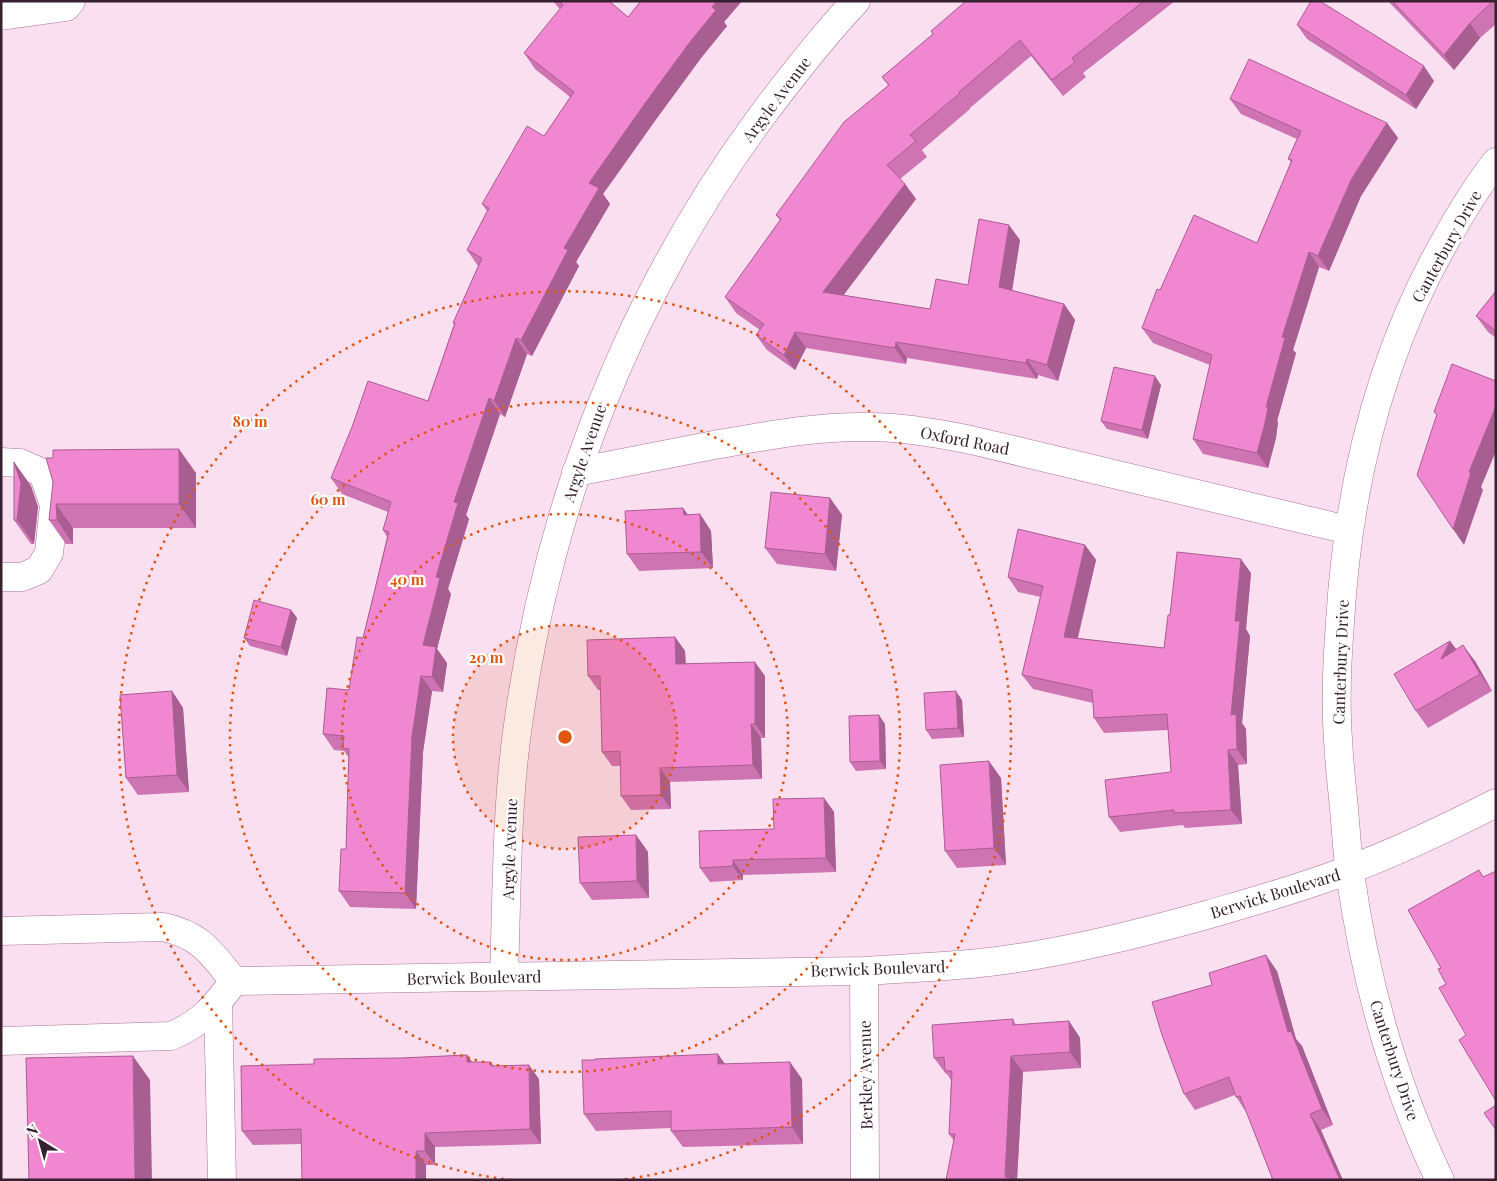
<svg xmlns="http://www.w3.org/2000/svg" width="1497" height="1181" viewBox="0 0 1497 1181" font-family="'Playfair Display',serif">
  <style>
    .lines { fill: none; stroke-linecap: round; stroke-linejoin: round }
    .minor-casing { stroke: #ac7399; stroke-width: 29 }
    .minor { stroke: #fff; stroke-width: 28 }
    .wall { fill: #cf74b3 }
    .shaded-wall { fill: #a95e92 }
    .building { fill: #f187d0; stroke: #a95e92 }
    .ring { fill: none; stroke: #df560e; stroke-width: 2.5; stroke-dasharray: 2.5 5 }
    .labels { text-anchor: middle; dominant-baseline: central; stroke-width: 4.5; stroke-linejoin: round; paint-order: stroke }
    .street-label { font-size: 16px; fill: #37202f; stroke: #fff }
    .centre { fill: #df560e; stroke: #fff; stroke-width: 2.5 }
    .ring-label { font-size: 15px; text-anchor: middle; font-weight: bold; fill: #df560e; stroke: #fff; stroke-width: 4.5; stroke-linejoin: round; paint-order: stroke }
  </style>
  <rect width="100%" height="100%" fill="#f9dff0"/>
  <g class="lines">
    <!-- minor casing -->
    <g class="minor-casing">
      <path id="minor" d="M1,16L66,7L71,1
        M1,462L20,463L43,473L54,505L49,553L39,570L22,577H1
        M576,472C622,463 668,454 714,445C766,436 816,426 869,427C903,427 937,433 971,440L1348,530
        M1,931L163,927C201,935 211,953 234,981
        M864,971L865,1180
        M504,976C507,893 506,808 518,725C548,505 629,296 761,117C791,77 822,37 856,1
        M234,981L864,971C906,968 947,967 989,962C1064,953 1138,934 1210,914C1258,900 1305,887 1351,869C1401,850 1449,827 1496,803
        M218,1002L222,1180
        M1,1041L171,1036C202,1023 214,1008 234,981
        M1440,1180C1393,1083 1365,979 1350,873C1347,852 1346,830 1344,809C1342,786 1339,763 1338,739C1335,700 1337,661 1340,622C1348,490 1378,359 1444,243C1459,216 1476,187 1496,162"/>
    </g>
    <!-- minor -->
    <use href="#minor" class="minor"/>
  </g>
  <!-- wall -->
  <path class="wall" d="M553,1H609L628,17L641,1H742L724,22L727,26L701,58L657,118L603,194L610,204L576,262L579,266L532,356L527,354L505,417L500,414L466,515L469,519L448,589L451,594L437,649L447,663L443,692L432,691L423,752L416,909L350,907L339,891L346,849L349,758L344,751L334,750L323,734L349,690L363,638L387,537L383,530L388,512L342,494L331,478L428,401L454,324L453,323L478,266L467,250L487,211L482,204L544,136L570,97L535,69L524,53L560,9L557,6Z
    M966,1H1175L1083,73L1086,77L1063,96L1031,56L970,108V109L922,150L927,157L900,179L905,184L916,199L843,295L930,309L968,285L1020,240L1012,291L1064,304L1075,320L1058,381L1038,375L1037,379L907,358L906,364L806,348L795,370L767,350L756,335L760,330L736,313L725,297L780,220L776,215L888,85L882,77L933,34Z
    M1388,1H1496V24L1480,38L1454,70Z
    M1297,25L1434,81L1416,109L1307,39Z
    M1230,99L1387,123L1398,138L1361,196L1329,271L1319,267L1293,350L1296,353L1277,421L1278,422L1276,438L1268,468L1203,454L1193,439L1210,365L1153,343L1142,328L1160,290L1257,243L1291,162L1288,159L1297,139L1241,114Z
    M1496,291V338L1488,332L1476,316Z
    M1161,385L1148,439L1107,429L1101,421Z
    M14,462L31,486L38,507L34,544H31L14,520Z
    M196,473V528H73V544H66L49,520L53,482Z
    M830,498L842,515L836,571L777,564L765,548Z
    M683,508L688,515L700,514L711,531L713,568L639,571L627,554Z
    M1085,545L1096,560L1078,638L1164,648L1170,615L1251,573L1246,629L1250,636L1242,723L1246,729L1247,764L1238,765L1242,824L1185,828L1183,825L1120,832L1109,817L1171,772L1168,730L1104,733L1094,718L1093,703L1033,689L1022,675L1041,597L1018,592L1008,577Z
    M291,610L297,618L287,656L250,646L244,638Z
    M675,637L685,651L686,664L765,676V738H761L762,779L670,782L671,809L631,810L621,796V766H612L602,752L601,690H598L588,676Z
    M1450,641L1456,649L1475,661L1492,691L1428,728L1416,711Z
    M172,691L183,708L189,792L138,795L126,778Z
    M962,700L964,737L932,739L926,730Z
    M885,724L886,769L856,771L850,762Z
    M1001,778L1006,865L957,868L945,851Z
    M824,798L834,812L836,872L743,875V880L710,882L700,868L774,829Z
    M636,835L648,852L649,898L592,900L580,883Z
    M1277,971L1296,1039L1302,1046L1333,1125L1321,1130L1246,1112L1235,1095L1195,1110L1184,1094Z
    M1013,1019L1016,1025L1069,1021L1080,1038L1081,1068L1023,1072L1017,1180L954,1141L949,1134L951,1080L947,1074H946L934,1058Z
    M467,1055L472,1062H491L494,1066L539,1079L541,1144L435,1147V1165H426V1180H302L301,1144L253,1145L242,1131L314,1064L401,1058Z
    M725,1064L802,1079L803,1144L683,1147L671,1131V1128L596,1131L584,1114Z"/>
  <!-- shaded-wall -->
  <path class="shaded-wall" d="M717,1H742L724,22L727,26L701,58L657,118L603,194L610,204L576,262L579,266L532,356L521,340L564,248L589,183L712,7Z
    M1470,23L1480,38L1454,70L1444,55Z
    M1424,66L1434,81L1416,109L1406,95Z
    M1387,123L1398,138L1361,196L1329,271L1318,256L1351,180Z
    M905,184L916,199L834,308L823,292Z
    M1009,225L1020,240L1010,303L999,287Z
    M1309,252L1319,267L1293,350L1296,353L1277,421L1278,422L1276,438L1268,468L1257,453L1266,407L1282,337Z
    M1064,304L1075,320L1058,381L1047,365Z
    M795,332L806,348L795,370L784,355Z
    M516,338L527,354L505,417L494,401Z
    M896,342L907,358L906,364L895,348Z
    M1027,359L1038,375L1037,379L1026,363Z
    M1155,376L1161,385L1148,439L1142,430Z
    M489,398L500,414L466,515L469,519L448,589L451,594L437,649L447,663L443,692L432,677L423,645L436,577L454,502Z
    M1496,406V451L1481,487L1483,490L1464,545L1453,529L1469,472Z
    M179,449L196,473V528L179,504Z
    M14,462L31,486L38,507L34,544L17,520Z
    M830,498L842,515L836,571L825,554Z
    M56,504L73,528V544L57,520Z
    M683,508L695,525L684,515Z
    M700,514L711,531L713,568L701,552Z
    M1085,545L1096,560L1074,652L1064,637Z
    M1241,559L1251,573L1246,629L1250,636L1242,723L1246,729L1247,764L1237,749L1231,715L1235,621Z
    M291,610L297,618L287,656L281,647Z
    M675,637L685,651L686,679L676,664Z
    M1450,641L1462,657L1441,659Z
    M1463,645L1475,661L1492,691L1480,674Z
    M755,662L765,676V738L755,724Z
    M421,676L432,691L423,752L416,909L405,893L412,736Z
    M172,691L183,708L189,792L177,775Z
    M956,691L962,700L964,737L958,728Z
    M879,715L885,724L886,769L880,761Z
    M751,724L761,738L762,779L753,765Z
    M1228,750L1238,765L1242,824L1231,810Z
    M989,761L1001,778L1006,865L994,848Z
    M660,768L670,782L671,809L661,795Z
    M824,798L834,812L836,872L826,858Z
    M636,835L648,852L649,898L637,881Z
    M733,860L743,875V880L733,866Z
    M1266,955L1277,971L1296,1039L1302,1046L1333,1125L1322,1109L1288,1032Z
    M1069,1021L1080,1038L1081,1068L1070,1052Z
    M718,1054L730,1071L718,1064Z
    M467,1055L477,1069L467,1062Z
    M133,1056L150,1080L152,1180H135Z
    M1011,1056L1023,1072L1017,1180L1005,1177Z
    M790,1062L802,1079L803,1144L792,1127Z
    M529,1065L539,1079L541,1144L530,1129Z
    M1310,1114L1321,1130L1343,1180H1340Z
    M425,1133L435,1147V1165L425,1151Z
    M416,1151L426,1165V1180H416Z"/>
  <!-- building -->
  <path class="building" d="M559,1H609L628,17L641,1H717L712,7L716,10L690,42L646,102L589,183L599,188L564,248L568,250L521,340L516,338L494,401L489,398L454,502L458,503L436,577L440,578L423,645L436,647L432,677L421,676L412,736L405,893L339,891L341,849H346L349,749L343,748L344,736L323,734L327,688L349,690L357,637L363,638L389,532L383,530L391,502L331,478L352,427L368,381L428,401L455,323H453L482,258L467,250L489,208L482,204L527,126L544,136L574,92L524,53L563,5Z
    M966,1H1144L1072,58L1075,62L1052,80L1020,40L959,92L960,93L910,135L916,141L887,165L905,184L823,292L930,309L936,279L968,285L979,219L1009,225L999,287L1064,304L1047,365L1027,359L1026,363L896,342L895,348L795,332L784,355L756,335L764,324L725,297L781,219L776,215L844,122L889,85L882,77L933,34L931,31Z
    M1311,1H1320L1424,66L1406,95L1297,25Z
    M1392,1H1493L1470,23L1444,55Z
    M1249,59L1387,123L1351,180L1318,256L1309,252L1282,337L1285,338L1266,407H1268L1265,423L1257,453L1193,439L1212,355L1142,328L1157,289L1160,290L1194,215L1257,243L1292,160L1288,159L1301,131L1230,99Z
    M1496,291V331L1476,316Z
    M1452,364L1496,381V406L1469,472L1471,473L1453,529L1417,475L1437,414L1434,412Z
    M1114,367L1155,376L1142,430L1101,421Z
    M179,449V504H56L57,520H49L53,482L46,458H53V450Z
    M14,462L21,483L17,520H14Z
    M771,492L830,498L825,554L765,548Z
    M683,508L684,515L700,514L701,552L627,554L625,511Z
    M1018,529L1085,545L1064,637L1164,648L1168,615H1170L1177,552L1241,559L1235,621H1240L1231,715L1236,714L1237,749L1228,750L1231,810L1174,813V810L1109,817L1105,780L1171,772L1167,714L1094,718L1092,690L1022,675L1043,586L1008,577Z
    M254,600L291,610L281,647L244,638Z
    M675,637L676,664L755,662V724H751L753,765L660,768L661,795L621,796L620,751L602,752L600,676H588L587,640Z
    M1450,641L1441,659L1463,645L1480,674L1416,711L1394,674Z
    M172,691L177,775L126,778L120,695Z
    M956,691L958,728L926,730L924,693Z
    M879,715L880,761L850,762L849,716Z
    M989,761L994,848L945,851L940,765Z
    M824,798L826,858L733,860V866L700,868L699,831L774,829L773,799Z
    M636,835L637,881L580,883L578,837Z
    M1479,870L1483,877L1496,871V1101L1459,1040L1466,1035L1439,988L1446,984L1438,969L1441,968L1408,910Z
    M1266,955L1288,1032L1291,1031L1322,1109L1310,1114L1340,1180H1273L1240,1096L1236,1097L1229,1077L1184,1094L1162,1035L1152,1002L1212,985L1209,973Z
    M1013,1019V1025L1069,1021L1070,1052L1011,1056L1005,1177L1018,1180H946L955,1134H949L952,1071H945L944,1057L934,1058L932,1025Z
    M718,1054V1064L790,1062L792,1127L671,1131V1111L584,1114L582,1060H595V1059Z
    M467,1055V1062H491V1066L529,1065L530,1129L425,1133V1151H416V1180H302L301,1129L242,1131L241,1066L314,1064V1059L401,1058Z
    M133,1056L135,1180H29L26,1058Z
    M1496,1105V1130L1484,1113Z"/>
  <!-- distance rings -->
  <circle cx="565" cy="737" r="112" fill="#df560e" fill-opacity=".12"/>
  <g class="ring">
    <circle cx="565" cy="737" r="112"/>
    <circle cx="565" cy="737" r="223"/>
    <circle cx="565" cy="737" r="335"/>
    <path d="M511 1180A446 446 0 1 1 619 1180"/>
  </g>
  <g class="labels">
    <!-- street labels -->
    <g class="street-label">
      <text transform="translate(776 99) rotate(-53)">Argyle Avenue</text>
      <text transform="translate(1446 246) rotate(-61)">Canterbury Drive</text>
      <text transform="translate(965 440) rotate(11)">Oxford Road</text>
      <text transform="translate(584 453) rotate(-71)">Argyle Avenue</text>
      <text transform="translate(1340 662) rotate(-88)">Canterbury Drive</text>
      <text transform="translate(509 849) rotate(-88)">Argyle Avenue</text>
      <text transform="translate(1275 893) rotate(-17)">Berwick Boulevard</text>
      <text transform="translate(878 968) rotate(-2)">Berwick Boulevard</text>
      <text transform="translate(474 977) rotate(-1)">Berwick Boulevard</text>
      <text transform="translate(1395 1060) rotate(72)">Canterbury Drive</text>
      <text transform="translate(865 1075) rotate(-91)">Berkley Avenue</text>
    </g>
  </g>
  <circle cx="565" cy="737" r="8" class="centre"/>
  <g class="ring-label">
    <text x="250" y="427">80 m</text>
    <text x="328" y="505">60 m</text>
    <text x="407" y="585">40 m</text>
    <text x="486" y="663">20 m</text>
  </g>
  <!-- border -->
  <rect width="1497" height="1181" fill="none" stroke="#37202f" stroke-width="5"/>
  <!-- north arrow -->
  <g transform="translate(40 1141) rotate(323)" stroke="#ffffff" stroke-width="4" paint-order="stroke">
  <path d="M0-4L9 19L0 12L-9 19Z" fill="#37202f"/>
  <text y="-8" font-size="14" font-weight="bold" text-anchor="middle" fill="#37202f">N</text>
  </g>
</svg>
